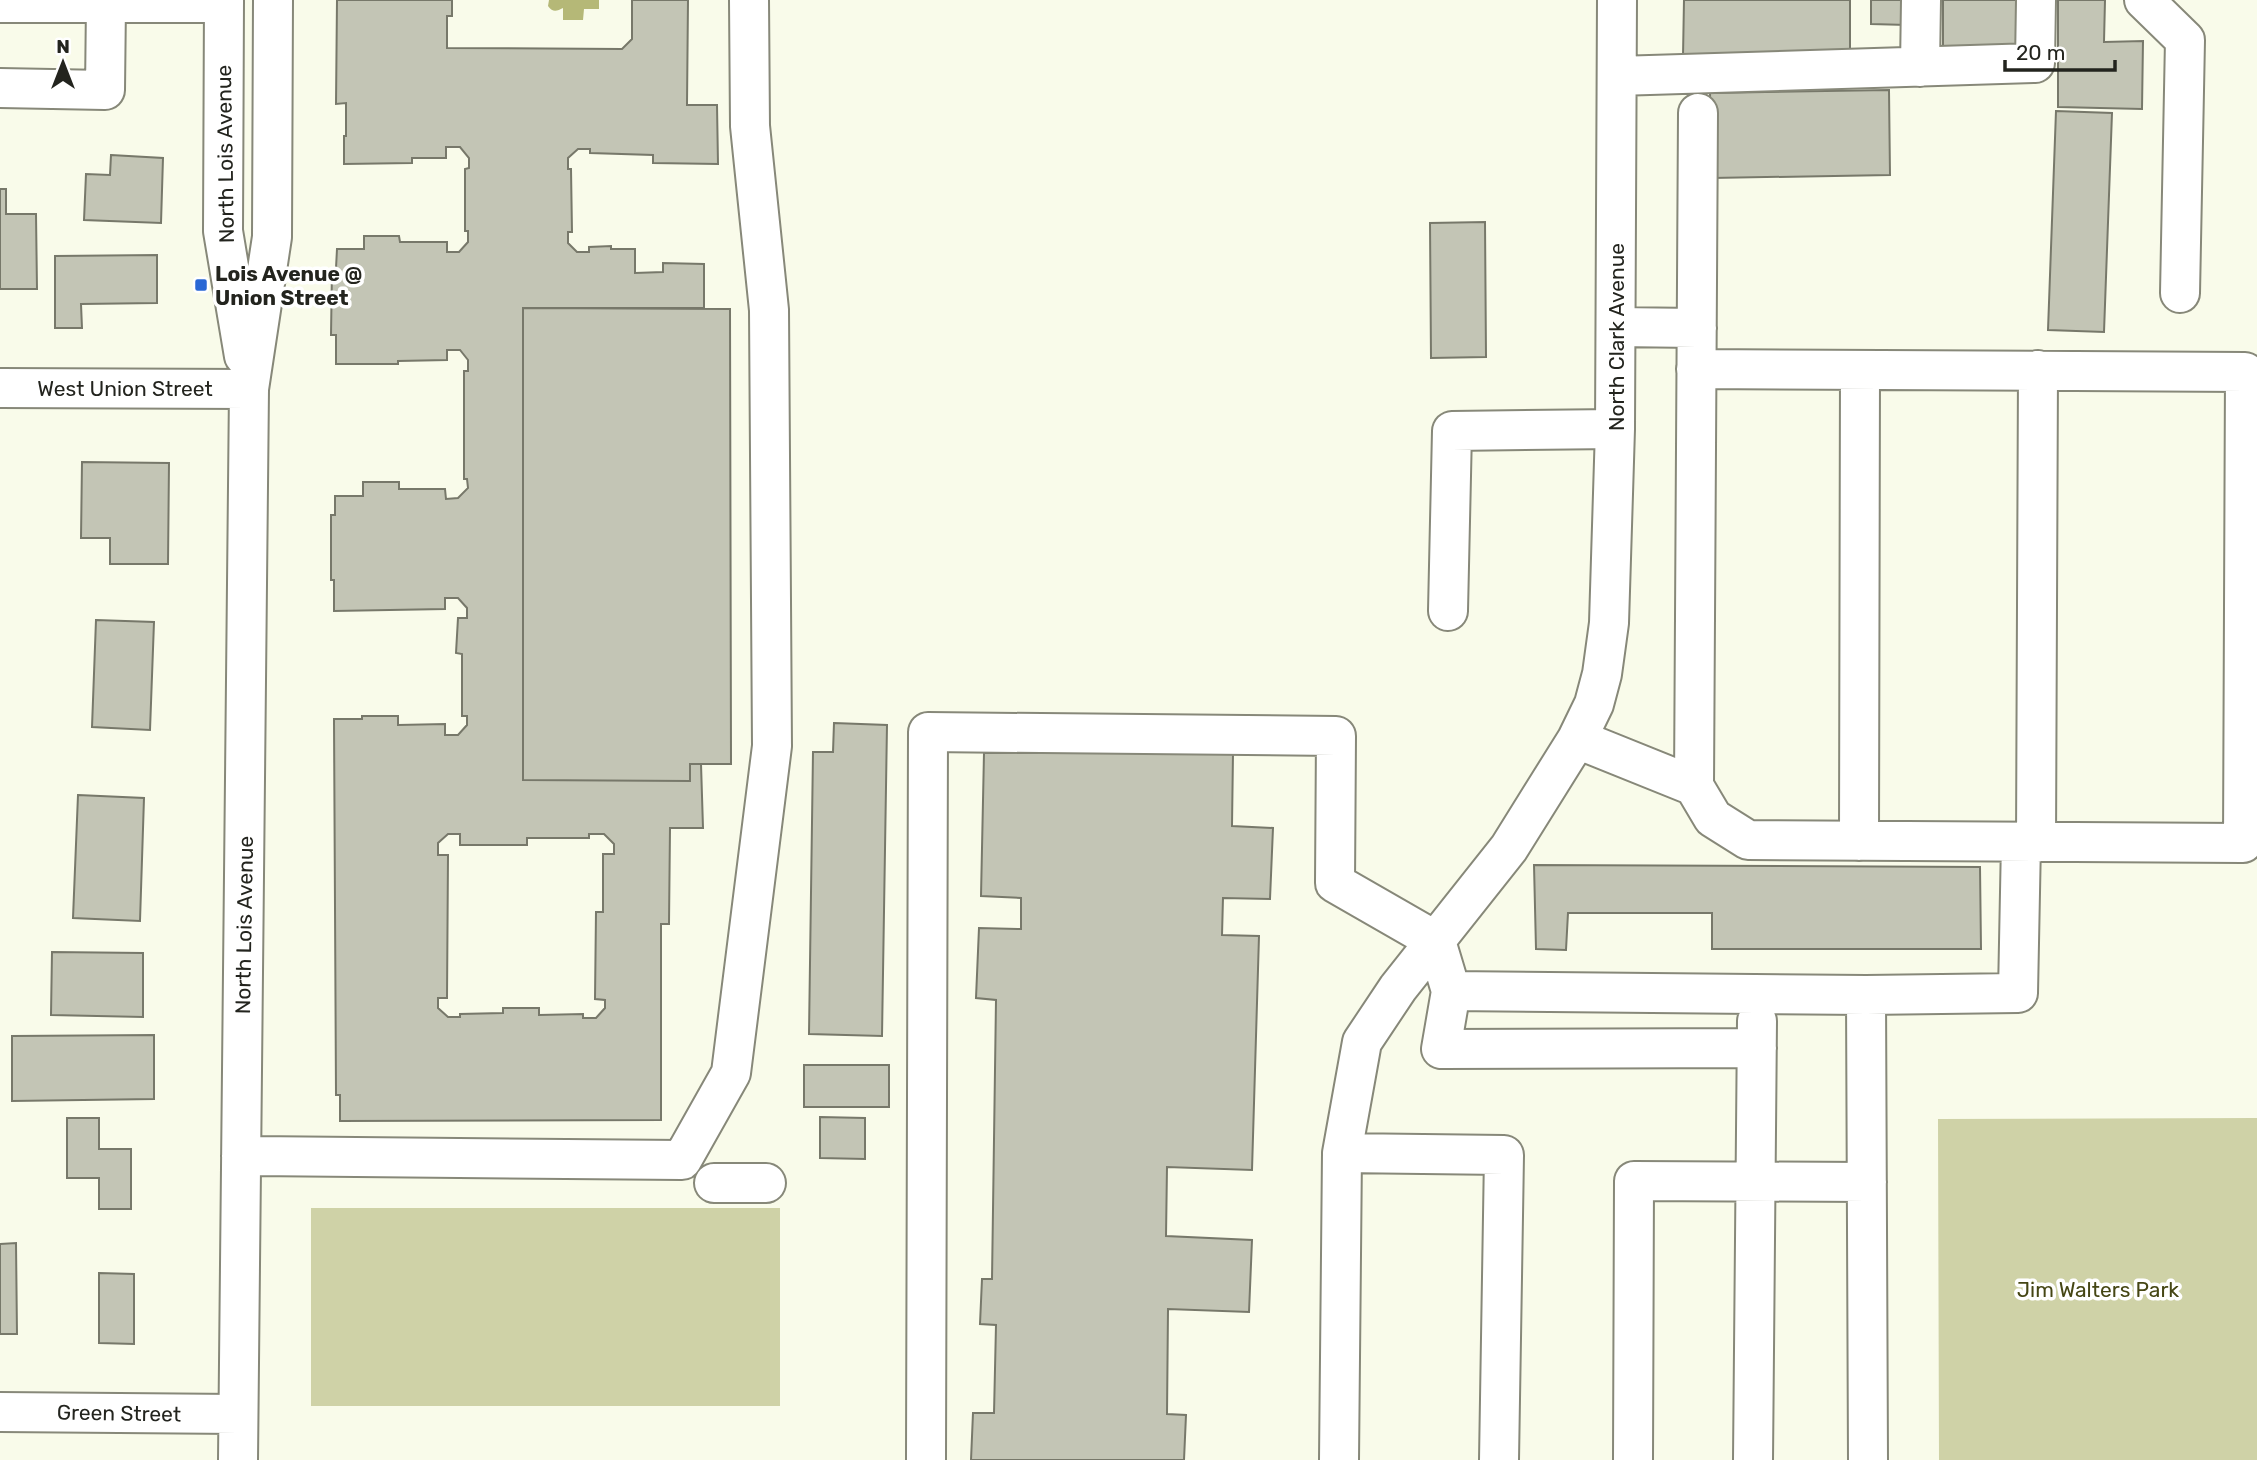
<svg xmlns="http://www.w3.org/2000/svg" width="2257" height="1460" viewBox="0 0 2257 1460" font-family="Rubik,sans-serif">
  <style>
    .green { fill: #cfd2a7 }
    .water { fill: #b5b877 }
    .building { fill: #c3c5b5; stroke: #77786a; stroke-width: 2; fill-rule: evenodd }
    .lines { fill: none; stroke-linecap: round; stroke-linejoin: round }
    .minor-casing { stroke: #878879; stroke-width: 42 }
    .minor { stroke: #fff; stroke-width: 38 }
    .poi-dot { fill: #2967d4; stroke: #fff; stroke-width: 2.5 }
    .labels { text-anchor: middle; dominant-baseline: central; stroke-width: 7; stroke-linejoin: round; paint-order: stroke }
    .street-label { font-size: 21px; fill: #23241e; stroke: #fff }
    .poi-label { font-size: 21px; font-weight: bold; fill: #23241e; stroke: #fff; text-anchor: start }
    .park-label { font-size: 21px; fill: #454614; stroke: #fff }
  </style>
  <rect width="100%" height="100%" fill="#f9fbea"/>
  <!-- green -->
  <path class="green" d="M2257,1118V1460H1939L1938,1119Z
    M311,1208H780V1406H311Z"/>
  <!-- water -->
  <path class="water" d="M549,0H599V9H584L583,20H563V8C557,11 553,13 548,6Z"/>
  <!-- building -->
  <path class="building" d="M337,0H452V16H447V48L622,49L632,39V0H688L687,105H717L718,164L653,163V155L590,153V149H578L568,158V169H571L572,232H568V243L577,252H589V247L611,246V249H635V273L663,272V263L704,264V308H523V780L690,781V764H701L703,828H670L669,924H661V1120L340,1121V1095H336L334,719H362V716H398V725L445,724V735H458L467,725V716H462V654L456,653L458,618H467V608L458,598H445V609L334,611V580H331V515H335V496H363V482H399V489H445L446,499L458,498L468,488L467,479H464V371H468V360L460,350H447V360L398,361V364H336V335H331L332,268H336L337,249H364V236H399L400,242H447V252H459L468,242V231H465V169L469,168V158L460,147H446V158H412V163L344,164V136H346V103L336,104ZM448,834H460V845H527V838H589V834H604L614,844V854H603V912H596L595,999L605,1000V1008L596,1018H583V1014L539,1015V1008H503V1013L460,1014V1017H448L438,1008V998H447L448,855H438V843Z
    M1684,0H1850V56H1683Z
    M1871,0H1907V25L1871,24Z
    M1943,0H2016V54H1943Z
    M2058,0H2105L2104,42L2143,41L2142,109L2058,107Z
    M1889,90L1890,175L1712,178L1710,93Z
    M2056,111L2112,113L2104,332L2048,330Z
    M111,155L163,158L161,223L84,220L86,174L110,175Z
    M0,189H6V214H36L37,289H0Z
    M1485,222L1486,357L1431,358L1430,223Z
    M157,255V303L81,304L82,328H55V256Z
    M523,308L730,309L731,764H690V781L523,780Z
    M82,462L169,463L168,564H110V538H81Z
    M96,620L154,622L150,730L92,727Z
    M834,723L887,725L882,1036L809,1034L813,752H833Z
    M984,753H1233L1232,826L1273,828L1270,899L1223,898L1222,935L1259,936L1252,1170L1167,1167L1166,1236L1252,1240L1249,1312L1168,1309L1167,1414L1186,1415L1184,1460H971L973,1413H994L996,1325L980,1324L982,1279H992L996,1000L976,998L979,928L1021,929V898L981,896Z
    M78,795L144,798L140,921L73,918Z
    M1534,865L1980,867L1981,949H1712V913H1568L1566,950L1536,949Z
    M52,952L143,953V1017L51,1015Z
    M154,1035V1099L12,1101V1036Z
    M804,1065H889V1107H804Z
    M820,1117L865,1118V1159L820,1158Z
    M67,1118H99V1149H131V1209H99V1178H67Z
    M16,1243L17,1334H0V1244Z
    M99,1273L134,1274V1344L99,1343Z"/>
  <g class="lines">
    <!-- minor casing -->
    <g class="minor-casing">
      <path id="minor" d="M224,0L223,231L244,356
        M2144,0L2185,40L2180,293
        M0,3H224
        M1920,67L1921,0
        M1617,76L2035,63L2036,0
        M0,88L105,90L106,3
        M1616,327L1697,328
        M1696,369L2245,372L2243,843L1748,840L1713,818L1694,786L1698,113
        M0,388L249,389
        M1448,611L1452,431L1615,429
        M1577,739L1694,786
        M1859,841L1860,370
        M2036,843L2038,370
        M1451,991L1866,995L2018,993L2021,842
        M1866,995L1868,1460
        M1342,1153L1504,1155L1499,1460
        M241,1156L682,1160L731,1073L772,746L769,310L750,126L749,0
        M714,1183H766
        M0,1412L238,1414
        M238,1460L249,389L272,237L273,0
        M926,1460L928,732L1336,736L1335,883L1436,941L1451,991L1441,1049L1757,1048
        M1339,1460L1342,1153L1362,1042L1398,988L1509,848L1577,739L1594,704L1602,674L1609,623L1615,429L1617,0
        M1633,1460L1634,1181L1867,1182
        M1753,1460L1757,1021"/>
    </g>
    <!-- minor -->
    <use href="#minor" class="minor"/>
  </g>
  <!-- markers -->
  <rect class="poi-dot" x="194" y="278" width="14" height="14" rx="3.5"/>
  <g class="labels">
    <!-- street labels -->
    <g class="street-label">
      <text transform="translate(225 154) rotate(-91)">North Lois Avenue</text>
      <text transform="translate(1616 337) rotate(-90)">North Clark Avenue</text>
      <text x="125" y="388">West Union Street</text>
      <text transform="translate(244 925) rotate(-89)">North Lois Avenue</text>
      <text transform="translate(119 1413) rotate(1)">Green Street</text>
    </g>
    <!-- poi labels -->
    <g class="poi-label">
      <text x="215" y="273">Lois Avenue @<tspan x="215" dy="24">Union Street</tspan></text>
    </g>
    <!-- park labels -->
    <g class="park-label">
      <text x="2098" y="1289">Jim Walters Park</text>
    </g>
  </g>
  <!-- north arrow -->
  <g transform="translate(63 63)" stroke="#ffffff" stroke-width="5" paint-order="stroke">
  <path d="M0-5L12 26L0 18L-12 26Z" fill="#23241e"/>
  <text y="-10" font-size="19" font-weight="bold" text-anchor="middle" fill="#23241e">N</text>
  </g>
  <!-- scale -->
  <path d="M2005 60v10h110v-10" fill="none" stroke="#23241e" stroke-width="3.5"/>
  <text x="2016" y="60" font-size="21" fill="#23241e" stroke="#ffffff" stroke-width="5" paint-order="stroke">20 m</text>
</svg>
